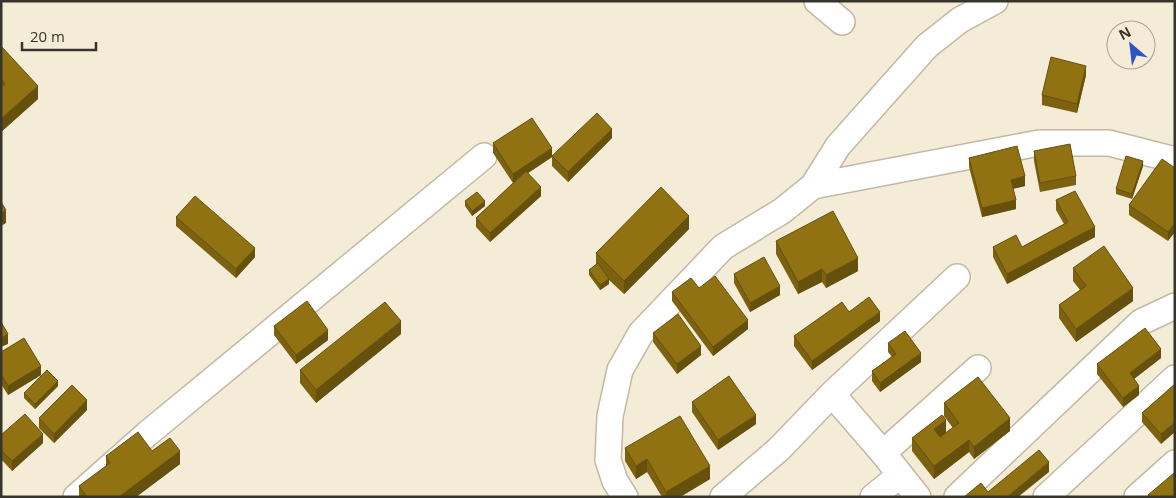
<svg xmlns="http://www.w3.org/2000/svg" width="1176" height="498" viewBox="0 0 1176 498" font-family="'Open Sans',sans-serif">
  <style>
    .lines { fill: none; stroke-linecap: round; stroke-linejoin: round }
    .minor-casing { stroke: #c1b9a4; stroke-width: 28 }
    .minor { stroke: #fff; stroke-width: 25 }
    .wall { fill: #7c6210 }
    .shaded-wall { fill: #65500d }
    .building { fill: #907213; stroke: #65500d }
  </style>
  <rect width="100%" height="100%" fill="#f4ecd6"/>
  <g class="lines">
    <!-- minor casing -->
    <g class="minor-casing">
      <path id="minor" d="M817,1L842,22
        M813,186L1039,143H1109L1175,160
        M832,394L883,453L918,497
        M883,453L978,368
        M76,497L147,434L484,156
        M625,497L615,481L608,460L610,416L620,370L641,333L723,247L782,211L813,186L838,146L927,46L960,20L995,1
        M723,497L779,449L832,394L957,277
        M873,497L900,475
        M957,497L1141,322L1175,306
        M1046,497L1175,378
        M1137,497L1175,463"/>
    </g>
    <!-- minor -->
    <use href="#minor" class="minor"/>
  </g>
  <!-- wall -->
  <path class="wall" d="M1,46L38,99L1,132Z
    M1086,75L1077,113L1042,105V95Z
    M612,138L568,182L552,166V156Z
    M493,143L552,157L528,173L541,196L490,242L476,227V218L513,183L493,153Z
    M1034,151L1076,176V185L1040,192L1034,161Z
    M969,158L1025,186L1013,189L1016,209L982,217L969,167Z
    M1143,166L1132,199L1116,194V189Z
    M1175,168L1168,241L1129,215V205Z
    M1056,200L1095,237L1007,284L993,257V247H1022L1064,224L1056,210Z
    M465,201L485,206L472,216L465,206Z
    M176,217L255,257L236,278L176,226Z
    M689,229L624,294L609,280V284L600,290L589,275V270L596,265V253Z
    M776,241L858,271L826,288L822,282L798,294L776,254Z
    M1073,268L1133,301L1076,342L1059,318V305L1080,290L1073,281Z
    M734,274L780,295L750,312L734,283Z
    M699,288L748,329L713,356L672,301V292Z
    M849,312L880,321L812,370L794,346V336Z
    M274,326L328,340L296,364L274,335Z
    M653,333L701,355L677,374L653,342Z
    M401,334L316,403L300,383V370Z
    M888,343L921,362L880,392L872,381V371L892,357L888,352Z
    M1,352L41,375L8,395L1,384Z
    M1161,358L1134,379L1139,395L1123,407L1097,374V364Z
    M1175,384L1161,444L1142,422V413Z
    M58,386L35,409L24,398V393Z
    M692,402L756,424L718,450L692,412Z
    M944,403L1010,431L974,459L969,452L934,479L912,451V438L946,433L953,428L944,416Z
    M87,410L54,443L39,428V418Z
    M1,435L43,443L12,471L1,459Z
    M625,448L710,479L680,497H662L647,472L636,479L625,461Z
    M152,451L180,464L136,497H79V486L106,466V456Z"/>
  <!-- shaded-wall -->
  <path class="shaded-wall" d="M1086,66V75L1077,113V104Z
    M38,86V99L1,132V119Z
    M612,129V138L568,182V172Z
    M552,148V157L513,183V174Z
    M1143,161V166L1132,199V194Z
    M1025,176V186L1011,189V180Z
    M541,187V196L490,242V233Z
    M1016,200V209L982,217V208Z
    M485,201V206L472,216V211Z
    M6,210V223L1,226V213Z
    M689,216V229L624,294V281Z
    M1175,223V232L1168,241V232Z
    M1095,227V237L1007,284V274Z
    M255,248V257L236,278V269Z
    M858,258V271L826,288V275Z
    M822,269V282L798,294V282Z
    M609,279V284L600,290V285Z
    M780,286V295L750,312V303Z
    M1133,288V301L1076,342V329Z
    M880,312V321L812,370V361Z
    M748,320V329L713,356V347Z
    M401,321V334L316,403V390Z
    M328,330V340L296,364V355Z
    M8,334V344L1,347V338Z
    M701,346V355L677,374V364Z
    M1161,349V358L1130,382V373Z
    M921,353V362L880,392V383Z
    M41,366V375L8,395V386Z
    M58,381V386L35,409V404Z
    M1139,386V395L1123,407V398Z
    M87,400V410L54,443V434Z
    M756,415V424L718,450V440Z
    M1010,418V431L974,459V447Z
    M946,420V433L934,442V429Z
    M1175,422V432L1161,444V434Z
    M43,434V443L12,471V461Z
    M969,440V452L934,479V466Z
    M180,451V464L136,497H119Z
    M647,459V472L636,479V466Z
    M1049,462V472L1018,497H1007Z
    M710,466V479L680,497H666V492Z"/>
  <!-- building -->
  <path class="building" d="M1,46L38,86L1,119V87L5,84L1,79Z
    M1051,57L1086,66L1077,104L1042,95Z
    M597,113L612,129L568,172L552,156Z
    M532,118L552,148L513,174L493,143Z
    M1070,144L1076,176L1040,183L1034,151Z
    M1017,146L1025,176L1011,180L1016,200L982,208L969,158Z
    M1126,156L1143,161L1132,194L1116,189Z
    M1162,159L1175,168V223L1168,232L1129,205Z
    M526,171L541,187L490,233L476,218Z
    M661,187L689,216L624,281L596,253Z
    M1075,191L1095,227L1007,274L993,247L1016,235L1022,247L1068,222L1056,200Z
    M477,192L485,201L472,211L465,201Z
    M195,196L255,248L236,269L176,217Z
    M1,202L6,210L1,213Z
    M833,211L858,258L826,275L822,269L798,282L776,241Z
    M1104,246L1133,288L1076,329L1059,305L1086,286L1073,268Z
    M764,257L780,286L750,303L734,274Z
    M598,263L609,279L600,285L589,270Z
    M715,276L748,320L713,347L672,292L691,278L699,288Z
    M869,297L880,312L812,361L794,336L842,302L849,312Z
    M307,301L328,330L296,355L274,326Z
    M385,302L401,321L316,390L300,370Z
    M678,314L701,346L677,364L653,333Z
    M1,322L8,334L1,338Z
    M1145,328L1161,349L1130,373L1139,386L1123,398L1097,364Z
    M905,331L921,353L880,383L872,371L896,354L888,343Z
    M24,338L41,366L8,386L1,374V352Z
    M47,370L58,381L35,404L24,393Z
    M729,376L756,415L718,440L692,402Z
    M978,377L1010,418L974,447L969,440L934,466L912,438L942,415L946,420L934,429L940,437L959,423L944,403Z
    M1175,384V422L1161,434L1142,413Z
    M72,385L87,400L54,434L39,418Z
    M25,414L43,434L12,461L1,450V435Z
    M680,416L710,466L666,492L647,459L636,466L625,448Z
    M138,432L152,451L170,438L180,451L119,497H87L79,486L110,463L106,456Z
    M1039,450L1049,462L1007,497H964L981,483L988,492Z
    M1174,473L1175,497H1149L1148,495Z"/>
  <!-- border -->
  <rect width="1176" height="498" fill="none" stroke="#37342b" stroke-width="5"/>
  <!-- north arrow -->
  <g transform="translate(1131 45) rotate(332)"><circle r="24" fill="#f4ecd6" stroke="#a8a292"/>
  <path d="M0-4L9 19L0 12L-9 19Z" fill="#2e54c3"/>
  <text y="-8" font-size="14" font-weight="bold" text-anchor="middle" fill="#37342b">N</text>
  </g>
  <!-- scale -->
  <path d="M22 42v8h74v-8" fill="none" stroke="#37342b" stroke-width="2.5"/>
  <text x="30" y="42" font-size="15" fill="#37342b" stroke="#f4ecd6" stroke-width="4" paint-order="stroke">20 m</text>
</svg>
